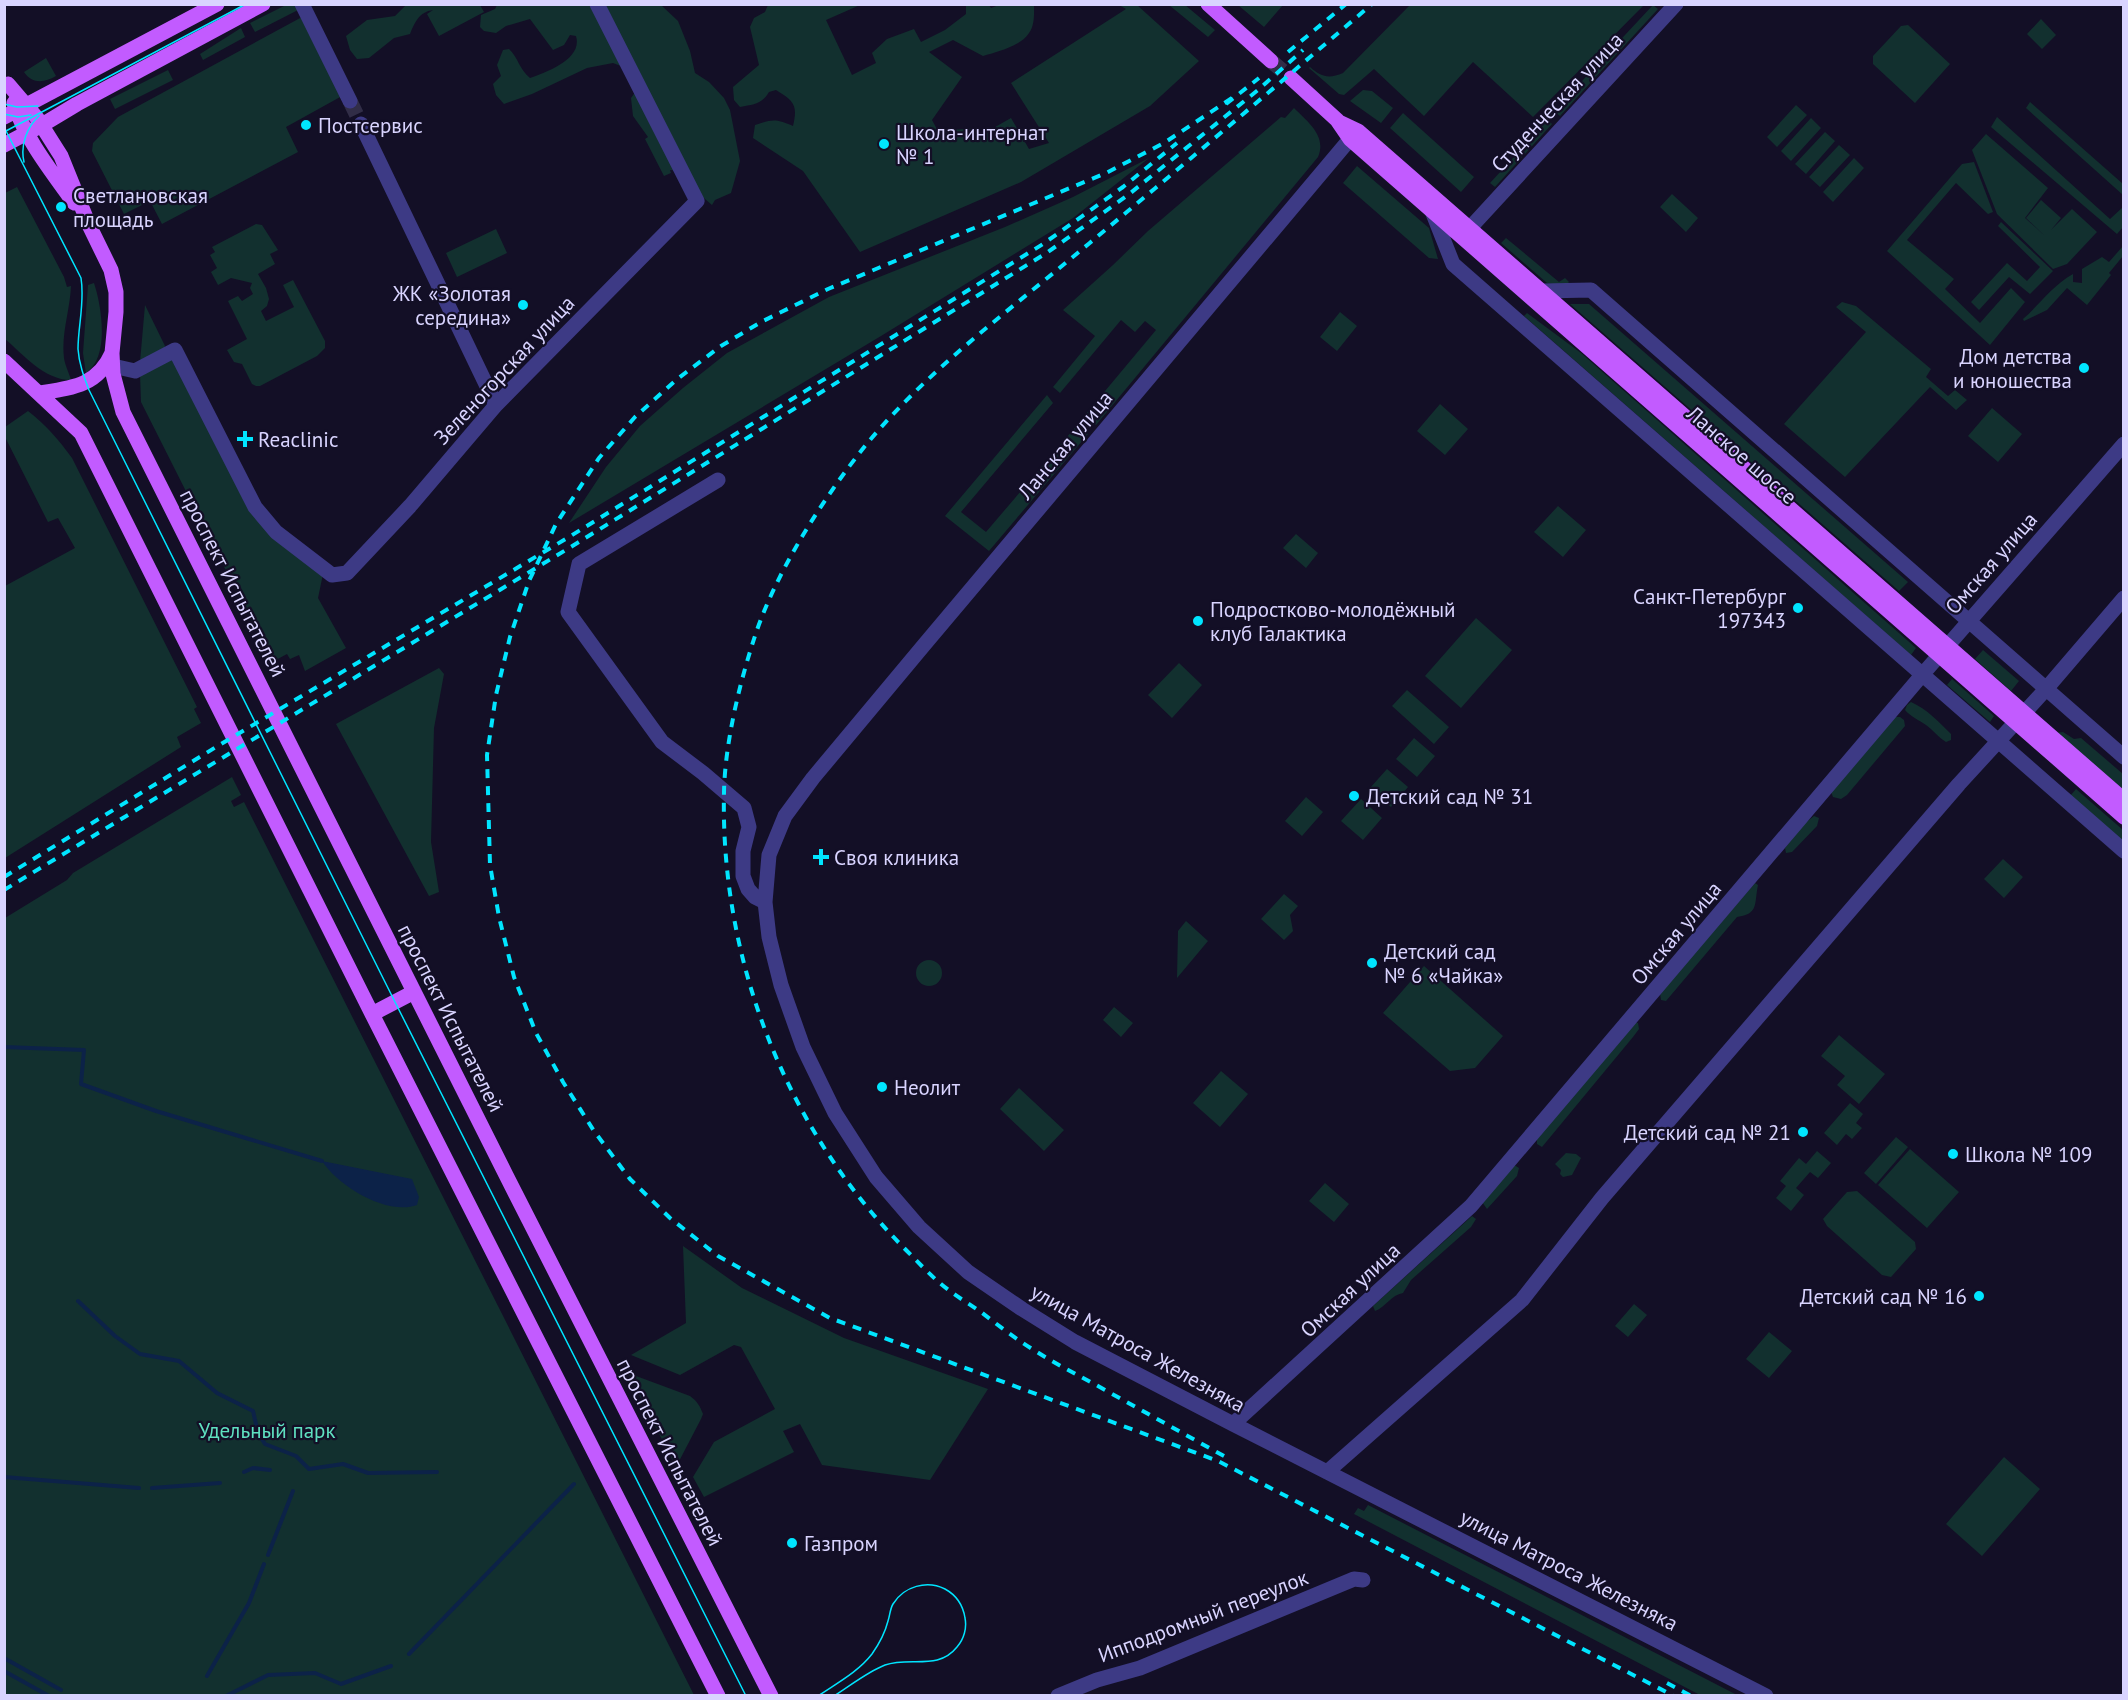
<svg xmlns="http://www.w3.org/2000/svg" width="2128" height="1700" viewBox="0 0 2128 1700" font-family="'PT Sans',sans-serif">
  <style>
    .green { fill: #12302f }
    .water { fill: #0c2248 }
    .lines { fill: none; stroke-linecap: round; stroke-linejoin: round }
    .stream { stroke: #0c2248; stroke-width: 4 }
    .minor-tunnel { stroke: #312d47; stroke-width: 15; stroke-dasharray: 15 8; stroke-linecap: butt }
    .major-tunnel { stroke: #312d47; stroke-width: 15; stroke-dasharray: 15 8; stroke-linecap: butt }
    .minor { stroke: #3d3a85; stroke-width: 15 }
    .major { stroke: #c25bff; stroke-width: 15 }
    .tram { stroke: #00e5ff; stroke-width: 1.5 }
    .rail { stroke: #00e5ff; stroke-width: 4; stroke-dasharray: 9 8; stroke-linecap: butt }
    .poi-dot { fill: #00e5ff; stroke: #130f26; stroke-width: 2 }
    .labels { text-anchor: middle; dominant-baseline: central; stroke-width: 4.5; stroke-linejoin: round; paint-order: stroke }
    .street-label { font-size: 21px; fill: #d9d4ff; stroke: #130f26 }
    .poi-label { font-size: 21px; fill: #d9d4ff; stroke: #130f26; text-anchor: start }
    .park-label { font-size: 21px; fill: #5fe0c0; stroke: #130f26 }
  </style>
  <rect width="100%" height="100%" fill="#130f26"/>
  <!-- green -->
  <path class="green" d="M286,5H295L298,10L255,32L250,23Z
    M406,5H480L484,12L439,36L427,14L433,10C419,12 415,22 410,34L394,38L369,58L357,59L350,50L346,36L367,20L395,16Z
    M497,5H661L678,21L690,51L695,73L709,82L724,98L730,110L740,161L731,193L715,200L712,205L698,193L689,172L670,170L671,173L664,176L645,139L648,137L633,116L631,98L641,84L634,71L613,63L587,68L532,94L504,104L496,95L493,84L501,76L497,65L503,50L509,49C518,57 519,69 530,78C547,72 583,59 576,36L570,35L564,45L553,50L530,19L506,26L496,33L484,31L480,27L481,15L495,9Z
    M768,5H860L826,20L852,75L876,63L872,53L887,39L914,29L921,42L945,30L966,14V5H989L991,8L999,5H1034C1034,13 1035,25 1029,33C1021,46 997,52 983,56L953,40L929,52L962,77L932,120L938,131L978,128L981,135L1011,118L1029,149L1049,143L1011,83L1126,9L1119,5H1137L1199,61L1150,106L1021,182L860,252L803,171L753,138L755,125C774,119 775,119 793,126C798,105 794,101 776,90L769,92C761,105 754,104 740,107L734,100L733,87L759,65L750,27L754,18L765,12Z
    M1169,5H1185L1215,30L1208,37Z
    M1238,5H1283L1264,27Z
    M1410,5V4L1644,5L1533,117L1473,62L1424,116L1374,69L1344,95L1339,94L1309,68L1310,67C1321,77 1329,79 1343,73Z
    M1653,5L1658,9L1560,116L1554,111Z
    M302,17L342,96L286,127L298,152L162,224L150,201L124,214L92,151L93,143L118,117Z
    M2041,19L2056,35L2042,49L2027,34Z
    M1908,25L1950,64L1915,103L1873,64V56L1901,26Z
    M241,28L245,37L203,60L200,54Z
    M46,58L56,76C44,83 32,84 24,72Z
    M168,70L173,80L115,109L110,99Z
    M1363,90L1372,91L1393,108L1381,123L1350,101Z
    M2030,102L2123,184V195L2026,108Z
    M1796,105L1807,115L1777,147L1767,137Z
    M1294,108C1308,122 1327,136 1318,157L1096,425L1085,415L1156,330L1145,321L1135,332L1121,320L1060,393L1053,387L1095,336L1063,310L1113,265L1148,231L1281,117L1285,118Z
    M1403,113L1474,177L1461,192L1390,128Z
    M1997,117L2110,219L2123,207V227L2117,234L1991,127Z
    M1811,118L1821,128L1791,161L1781,151Z
    M1548,120L1552,124L1495,187L1490,183Z
    M1825,132L1835,141L1806,174L1795,164Z
    M1986,134L2048,188L2025,218L2045,236L2026,218L2041,200L2061,218L2051,230L2072,209L2097,232L2067,264L2053,269L1997,214L1972,150Z
    M1839,145L1850,155L1820,187L1809,177Z
    M1149,158L1073,218L881,336L569,523L606,467L640,426L683,388L727,353L829,297L1005,227L1073,197Z
    M1854,158L1864,168L1833,202L1823,192Z
    M1974,162L1993,212L1988,214L1956,183L1907,240L1954,279L1945,289L1980,323L2011,288L2025,302L1990,345L1887,251L1962,164Z
    M1357,166L1429,228L1438,259L1429,258L1343,183Z
    M17,187L64,277L67,287L71,286C70,310 61,334 64,358C65,365 69,373 71,380C44,380 24,355 5,339V193Z
    M1672,194L1698,218L1686,232L1660,207Z
    M2001,222L2053,271L2030,294L2009,277L1979,310L1971,302L2007,263L2027,281L2040,267L1998,226Z
    M256,224L262,225L278,250L270,254L275,264L258,274L266,288L269,299L267,306L261,311L266,321L294,307L283,285L293,280L325,341V348L317,356L260,386H256L252,384L242,364L234,362L227,350L247,339L228,301L238,296L242,301L253,294L250,288L252,283L231,278L218,285L211,272L217,268L210,255L215,252L212,247Z
    M496,229L507,253L457,277L446,253Z
    M1506,238L1559,282L1565,278L1569,282L1565,286L1547,283L1501,243Z
    M2123,246V256L2109,273L2111,275L2087,305L2067,288L2047,310L2024,321L2023,319C2040,304 2052,286 2073,274V282L2082,283V269L2102,257L2109,262Z
    M94,283C101,304 107,343 95,363C93,367 89,370 86,374L83,353L88,285Z
    M1842,302L1856,306L1931,369L1926,377L1948,396L1955,390L1967,400L1956,410L1930,387L1845,477L1784,424L1866,332L1836,307Z
    M1570,304H1589L1908,582L1899,591Z
    M145,305L165,346L164,349L140,362Z
    M1340,312L1357,326L1337,351L1320,337Z
    M1527,313L1581,353L1916,648L1911,655L1524,316Z
    M172,357L249,510L323,574L318,598L346,648L305,671L299,655L290,659L287,654L272,662L141,402L140,374Z
    M1047,395L1053,403L961,512L986,532L1078,424L1088,434L989,551L945,516Z
    M1440,404L1468,429L1445,455L1417,431Z
    M1992,408L2022,434L1998,462L1968,436Z
    M28,411C46,425 59,440 72,458L197,707L194,709L201,723L177,737L181,747L5,858V586L75,548L58,518L48,522L5,437V427Z
    M1558,506L1586,530L1563,557L1534,532Z
    M1296,534L1318,553L1306,568L1283,548Z
    M1476,618L1512,650L1461,708L1425,676Z
    M1983,650L2019,681L2011,691L1975,659Z
    M1179,663L1202,685L1172,718L1148,695Z
    M439,668L444,674L434,728L431,842L439,892L429,896L336,724Z
    M1952,679L1994,716L1990,722L1947,685Z
    M1407,690L1449,727L1434,744L1392,706Z
    M1911,702C1927,709 1939,722 1951,734V740L1946,742C1938,737 1933,730 1926,725C1919,720 1911,717 1905,710L1907,705Z
    M1895,717H1900L1904,720L1905,726L1847,795L1841,799L1833,797L1831,792Z
    M2063,732L2074,739L2081,738L2123,774V792L2055,733Z
    M1414,738L1435,756L1417,777L1396,759Z
    M1387,769L1408,787L1391,807L1370,788Z
    M232,777L241,795L231,801L234,807L244,802L694,1695H5V918L67,880L73,873Z
    M2076,789L2123,830V842L2070,796Z
    M1306,797L1323,812L1302,836L1285,821Z
    M1361,799L1382,818L1363,840L1341,821Z
    M1814,816L1819,818L1817,826L1792,852L1786,853L1785,848L1805,823Z
    M2003,859L2023,877L2004,898L1984,879Z
    M1755,883L1758,885C1754,904 1759,914 1737,917L1666,1001L1661,1000L1660,993Z
    M1284,894L1298,906L1290,915L1293,931L1284,940L1261,919Z
    M1186,921L1208,941L1177,978L1178,931Z
    M916 973a13 13 0 1 1 26 0a13 13 0 1 1-26 0Z
    M1424,966L1503,1036L1475,1068L1450,1071L1383,1013Z
    M1114,1007L1133,1023L1121,1037L1103,1020Z
    M1634,1022L1638,1023L1639,1029L1633,1037L1542,1147L1537,1144V1139Z
    M1839,1035L1885,1074L1859,1104L1837,1085L1845,1076L1821,1056Z
    M1221,1071L1248,1094L1220,1127L1193,1103Z
    M1019,1088L1064,1130L1044,1151L1000,1109Z
    M1850,1103L1863,1114L1856,1123L1862,1128L1852,1139L1846,1134L1837,1145L1824,1133Z
    M1896,1137L1908,1147L1876,1184L1864,1173Z
    M1910,1149L1959,1192L1927,1228L1878,1185Z
    M1817,1151L1831,1163L1818,1178L1810,1172L1796,1188L1804,1195L1791,1211L1776,1198L1786,1186L1780,1181L1799,1158L1806,1164Z
    M1566,1153L1576,1154L1581,1158L1572,1175L1563,1177L1560,1174L1561,1170L1555,1164Z
    M1514,1165L1519,1168L1517,1176L1487,1209L1482,1202Z
    M1325,1183L1349,1204L1334,1222L1309,1201Z
    M1857,1191L1915,1242L1916,1249L1891,1277L1882,1275L1827,1226L1823,1219L1847,1192Z
    M1472,1216L1476,1219L1471,1227L1411,1280L1403,1293C1391,1295 1386,1307 1375,1311L1373,1306Z
    M683,1246L742,1288L844,1338L988,1389L930,1480L822,1465L800,1424L783,1431L794,1452L704,1497L693,1477L714,1442L775,1409L741,1347L734,1345L680,1375L631,1355L686,1323Z
    M1634,1304L1647,1315L1628,1337L1615,1326Z
    M1769,1332L1792,1351L1769,1378L1746,1359Z
    M628,1373L690,1396C697,1401 700,1406 703,1414L701,1419L676,1467Z
    M2004,1457L2040,1489L1982,1556L1946,1524Z
    M1368,1505L1737,1695H1700L1354,1514L1358,1508L1364,1511Z"/>
  <!-- water -->
  <path class="water" d="M322,1161L412,1179L419,1197L417,1205C387,1216 338,1186 322,1161Z"/>
  <g class="lines">
    <!-- stream -->
    <path class="stream" d="M4,1047L84,1050L81,1084L156,1111L322,1161
      M78,1301L115,1336L140,1354L179,1361L217,1393L253,1411L258,1433L265,1444L296,1456L309,1469L343,1464L368,1473L437,1472
      M244,1472L253,1468L270,1470
      M4,1477L139,1488
      M152,1488L220,1483
      M268,1555L293,1491
      M409,1654L574,1484
      M4,1658L61,1690
      M4,1671L49,1696
      M207,1676L249,1603L264,1564
      M226,1696L268,1675L315,1673L341,1684L391,1666"/>
    <!-- minor-tunnel -->
    <path class="minor-tunnel" d="M350,101L361,124"/>
    <!-- major-tunnel -->
    <path class="major-tunnel" d="M1271,61L1291,78"/>
    <!-- minor -->
    <path class="minor" d="M302,4L350,101
      M361,124L496,405
      M1350,139L924,645L813,778L785,816L769,855L765,902L769,937L781,985L803,1047L835,1113L876,1177L919,1227L968,1272L1022,1309L1075,1342L1233,1424L1766,1696
      M1432,211L1453,264L2124,851
      M1470,228L1676,4
      M1542,291L1591,290L2124,757
      M113,366L135,371L175,350L255,507L276,532L332,575L347,573L410,506L496,405L697,201L597,4
      M718,480L579,564L568,612L662,742L703,773L744,808L749,827L743,851V876L748,889L755,897L765,902
      M1233,1424L1471,1206L1922,675L2124,444
      M1327,1472L1522,1300L1602,1198L1959,784L2046,689L2124,598
      M1058,1696L1097,1680L1140,1668L1354,1579L1363,1580"/>
    <!-- major -->
    <path class="major" d="M1208,4L1271,61
      M1291,78L1337,120L1350,139L2124,817
      M8,84L37,118L61,156L89,225L111,270L116,292V312L112,353L113,374L123,412L506,1175L771,1696
      M14,103C25,139 52,172 74,203
      M4,117L217,4
      M1339,122L1358,131L2124,800
      M4,145L42,125L77,104L263,4
      M4,361L81,433L372,1014L718,1696
      M39,393C71,388 98,386 112,353
      M372,1014L414,992"/>
    <!-- tram -->
    <path class="tram" d="M4,104L17,107L38,106
      M4,114L18,117L31,115
      M4,127L81,278C85,302 78,326 78,349C79,364 84,377 89,390L395,1002L746,1696
      M4,132L246,4
      M24,162C20,145 27,127 39,116
      M818,1696C837,1683 858,1672 872,1654C879,1644 885,1633 888,1621C890,1615 890,1609 893,1604C904,1586 927,1580 945,1589C956,1595 963,1605 965,1618C967,1628 964,1639 957,1647C938,1671 910,1656 885,1665C867,1672 850,1686 834,1696"/>
    <!-- rail -->
    <path class="rail" d="M1288,52L1346,4
      M1232,98L1164,143L1106,173L828,289L761,322L721,346L676,380L635,417L599,458L556,524L529,581L510,637L496,695L487,755L490,865L499,917L514,977L536,1033L563,1082L594,1131L630,1179L670,1218L718,1256L830,1318L1218,1461L1674,1696
      M1226,104L1259,78
      M4,877L216,747L569,537L1043,244L1123,187L1177,143
      M4,890L574,545L1048,252L1128,195L1258,90L1303,50
      M1224,1456C1184,1434 1145,1412 1105,1390C1082,1377 1059,1366 1037,1352C1017,1340 999,1326 981,1312C968,1303 954,1295 941,1284C929,1274 918,1262 906,1250C787,1131 720,961 724,792C725,744 739,685 754,639C775,573 822,500 865,446C925,373 1002,316 1074,256C1174,173 1273,89 1372,4
      M1667,1683L1691,1696"/>
  </g>
  <!-- markers -->
  <g class="poi-dot">
    <circle cx="306" cy="125" r="6"/>
    <circle cx="884" cy="144" r="6"/>
    <circle cx="61" cy="207" r="6"/>
    <circle cx="523" cy="305" r="6"/>
    <circle cx="2084" cy="368" r="6"/>
    <path d="M242 430h6v6h6v6h-6v6h-6v-6h-6v-6h6z"/>
    <circle cx="1798" cy="608" r="6"/>
    <circle cx="1198" cy="621" r="6"/>
    <circle cx="1354" cy="796" r="6"/>
    <path d="M818 848h6v6h6v6h-6v6h-6v-6h-6v-6h6z"/>
    <circle cx="1372" cy="963" r="6"/>
    <circle cx="882" cy="1087" r="6"/>
    <circle cx="1803" cy="1132" r="6"/>
    <circle cx="1953" cy="1154" r="6"/>
    <circle cx="1979" cy="1296" r="6"/>
    <circle cx="792" cy="1543" r="6"/>
  </g>
  <g class="labels">
    <!-- street labels -->
    <g class="street-label">
      <text transform="translate(1557 102) rotate(-47)">Студенческая улица</text>
      <text transform="translate(504 370) rotate(-47)">Зеленогорская улица</text>
      <text transform="translate(1065 445) rotate(-50)">Ланская улица</text>
      <text transform="translate(1742 455) rotate(41)">Ланское шоссе</text>
      <text transform="translate(1991 563) rotate(-49)">Омская улица</text>
      <text transform="translate(233 583) rotate(63)">проспект Испытателей</text>
      <text transform="translate(1676 933) rotate(-50)">Омская улица</text>
      <text transform="translate(451 1018) rotate(63)">проспект Испытателей</text>
      <text transform="translate(1350 1290) rotate(-43)">Омская улица</text>
      <text transform="translate(1138 1348) rotate(29)">улица Матроса Железняка</text>
      <text transform="translate(670 1452) rotate(63)">проспект Испытателей</text>
      <text transform="translate(1569 1570) rotate(27)">улица Матроса Железняка</text>
      <text transform="translate(1203 1616) rotate(-21)">Ипподромный переулок</text>
    </g>
    <!-- poi labels -->
    <g class="poi-label">
      <text x="318" y="125">Постсервис</text>
      <text x="896" y="132">Школа-интернат<tspan x="896" dy="24">№ 1</tspan></text>
      <text x="73" y="195">Светлановская<tspan x="73" dy="24">площадь</tspan></text>
      <text x="511" y="293" text-anchor="end">ЖК «Золотая<tspan x="511" dy="24">середина»</tspan></text>
      <text x="2072" y="356" text-anchor="end">Дом детства<tspan x="2072" dy="24">и юношества</tspan></text>
      <text x="258" y="439">Reaclinic</text>
      <text x="1786" y="596" text-anchor="end">Санкт-Петербург<tspan x="1786" dy="24">197343</tspan></text>
      <text x="1210" y="609">Подростково-молодёжный<tspan x="1210" dy="24">клуб Галактика</tspan></text>
      <text x="1366" y="796">Детский сад № 31</text>
      <text x="834" y="857">Своя клиника</text>
      <text x="1384" y="951">Детский сад<tspan x="1384" dy="24">№ 6 «Чайка»</tspan></text>
      <text x="894" y="1087">Неолит</text>
      <text x="1791" y="1132" text-anchor="end">Детский сад № 21</text>
      <text x="1965" y="1154">Школа № 109</text>
      <text x="1967" y="1296" text-anchor="end">Детский сад № 16</text>
      <text x="804" y="1543">Газпром</text>
    </g>
    <!-- park labels -->
    <g class="park-label">
      <text x="267" y="1430">Удельный парк</text>
    </g>
  </g>
  <!-- border -->
  <rect width="2128" height="1700" fill="none" stroke="#d9d4ff" stroke-width="12"/>
</svg>
